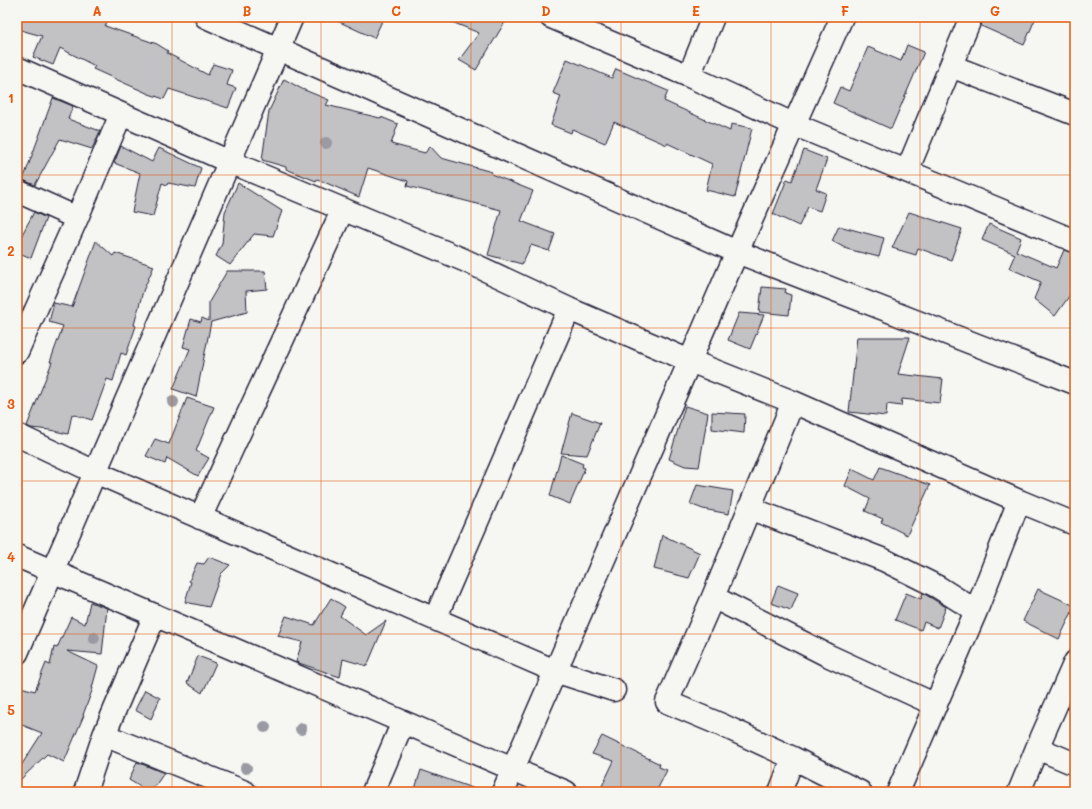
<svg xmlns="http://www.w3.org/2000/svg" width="1092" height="809" viewBox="0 0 1092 809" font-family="Mali,sans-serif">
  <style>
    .building { fill: #c2c2c4; stroke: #22223b }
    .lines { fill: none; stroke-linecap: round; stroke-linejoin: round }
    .minor-casing { stroke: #22223b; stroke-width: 25 }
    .minor { stroke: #f6f6f2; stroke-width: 22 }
    .tree { fill: #9a9aa3 }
    .grid { fill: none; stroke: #e8590c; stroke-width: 1; stroke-opacity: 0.55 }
    .neatline { fill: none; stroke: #e8590c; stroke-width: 1.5 }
    .grid-label { font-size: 13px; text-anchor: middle; font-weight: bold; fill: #e8590c }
  </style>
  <rect width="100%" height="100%" fill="#f6f6f2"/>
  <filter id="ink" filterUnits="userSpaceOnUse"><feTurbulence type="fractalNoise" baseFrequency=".025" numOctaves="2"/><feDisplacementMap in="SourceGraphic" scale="8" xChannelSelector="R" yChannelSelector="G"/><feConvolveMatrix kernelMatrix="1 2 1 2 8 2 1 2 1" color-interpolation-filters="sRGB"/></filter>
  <g filter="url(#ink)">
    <!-- building -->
    <path class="building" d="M17,17H109L105,26L157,44L168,51L167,53L208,75L213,64L232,70L227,85L236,88L228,108L169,89L164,99L149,94L93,69L95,66L60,48L53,65L33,57L42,36L17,29Z
      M329,17H384L374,38Z
      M442,17H508L476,70L459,60L479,33L442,18Z
      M983,17H1036L1024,45L981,26Z
      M907,45L924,52L891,129L833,103L840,87L849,91L868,47L901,61Z
      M567,59L612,78L616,69L668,91L664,101L730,131L731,124L752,128L735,197L706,190L712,164L667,143V145L614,122L605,143L572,129L571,133L551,125L561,96L553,93Z
      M284,79L302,89L329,100L326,105L380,118L381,117L398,124L391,144L425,153L430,146L441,158L492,172L491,174L533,191L521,221L555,234L549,251L531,245L522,264L488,255L501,210L407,186L408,181L368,168L359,197L317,179L316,181L286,169V167L262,160L269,111Z
      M53,98L73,106L68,119L100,131L92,149L60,139L35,185L23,180Z
      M121,146L152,162L159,148L201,168L195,188L168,183L167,185L162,183L153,216L132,212L140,173L114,163Z
      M804,150L827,159L816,189L826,193L820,211L808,207L799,226L773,214L787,179L792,181Z
      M238,183L282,211L273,236L254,234L230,265L216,256L222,244L225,212Z
      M34,212L46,218L31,258L17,252V244Z
      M909,212L962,229L951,260L918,248L916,255L892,248Z
      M989,224L1021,238L1016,251L1056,268L1064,250L1075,253V288L1055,316L1034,299L1041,282L1009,268L1015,254L982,240Z
      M839,226L884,238L879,257L847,249L832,241Z
      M96,241L113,256L115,253L154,266L143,291L134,325L136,326L126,355L121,353L113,381L107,379L92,420L72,414L68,434L50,430L31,428L27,426L52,362H50L63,326L49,322L54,303L72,307Z
      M227,271H265L267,289L246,291L247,312L211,322L196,397L173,389L190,349L183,347L191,319L201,322L202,318L209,321V302Z
      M762,287L786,289L785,293L791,295L789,315L759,312Z
      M739,313L764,315L750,349L728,340Z
      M857,337H910L898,374L943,379L940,403L902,399L901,406L887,404L886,416L849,412Z
      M187,398L214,407L196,451L209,458L198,476L167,458L165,464L146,456L155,439L169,444Z
      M685,406L708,413L699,467L685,466L669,459Z
      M712,412L745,414L744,433L712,429Z
      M572,413L600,423L587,455L561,453Z
      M561,455L583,464L582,467L585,468L570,504L550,496Z
      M880,467L930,485L907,535L881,522L883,519L865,511L870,499L845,486L852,469L874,480Z
      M697,485L733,491L729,514L703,509L690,504Z
      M662,535L700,553L689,578L654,569Z
      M209,557L230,565L221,574L209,607L185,602L191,582L189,581L197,563L204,564Z
      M778,585L798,593L791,610L771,603Z
      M1038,589L1075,606L1059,639L1023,621Z
      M906,593L921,599L923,593L946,607L938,628L924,622L921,630L895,620Z
      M331,598L345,607L340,616L366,635L386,621L367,666L343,659L340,677L296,662L302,642L278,636L286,616L314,625Z
      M90,602L107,608L102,654L67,651L98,666L92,688H93L83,715H84L64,762L47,754L20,780L17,778V772L42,733L17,723V686L35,691L46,663L50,665L54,647L57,648L71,617L85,624Z
      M198,656L216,663L204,690H203L202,693L187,683Z
      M145,690L160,698L151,719L135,710Z
      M602,736L660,764L659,767L667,770L656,792H614L602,786L614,761L592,754Z
      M137,762L164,773L151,792H149L129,780Z
      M421,770L475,789L474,792H414Z"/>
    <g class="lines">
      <!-- minor casing -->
      <g class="minor-casing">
        <path id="minor" d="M206,17L737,252L1075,383
          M551,17L689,76L793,124L1075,241
          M951,66L1075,114
          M17,68L230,162L464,260L569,309L690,361L793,402L1019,501L1075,524
          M689,76L713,17
          M907,171L971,17
          M17,191L77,218
          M17,352L77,218L121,114
          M793,402L713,597L667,702L724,726L793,758L860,792
          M17,435L95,472L555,671L614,690
          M749,508L884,560L938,587L976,611L898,792
          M200,518L343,209
          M17,556L566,792
          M713,597L827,655L936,705
          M976,611L1019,501
          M435,619L569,309
          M17,653L292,17
          M104,735L245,792
          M1037,748L1075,764
          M85,792L104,735L155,615
          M373,792L403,722
          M503,792L737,252L842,17
          M780,792L793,758
          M1019,792L1037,748L1075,662"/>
      </g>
      <!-- minor -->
      <use href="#minor" class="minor"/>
    </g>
    <!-- trees -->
    <g class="tree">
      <circle cx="326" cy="143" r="6"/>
      <circle cx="173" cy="402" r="6"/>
      <circle cx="94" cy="638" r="6"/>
      <circle cx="265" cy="727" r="6"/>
      <circle cx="301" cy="729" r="6"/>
      <circle cx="246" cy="768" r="6"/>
    </g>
  </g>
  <!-- grid -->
  <path class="grid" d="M172,17V792M321,17V792M471,17V792M621,17V792M771,17V792M920,17V792M17,175H1075M17,328H1075M17,481H1075M17,634H1075"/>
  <!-- margin -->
  <rect width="1092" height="809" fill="none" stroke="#f6f6f2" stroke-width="44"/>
  <rect x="22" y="22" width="1048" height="765" class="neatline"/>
  <g class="grid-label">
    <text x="97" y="16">A</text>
    <text x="247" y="16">B</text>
    <text x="396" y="16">C</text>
    <text x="546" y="16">D</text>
    <text x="696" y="16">E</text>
    <text x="845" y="16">F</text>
    <text x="995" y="16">G</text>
    <text x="11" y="103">1</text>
    <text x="11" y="256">2</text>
    <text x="11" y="409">3</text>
    <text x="11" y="562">4</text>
    <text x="11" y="715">5</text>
  </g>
</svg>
